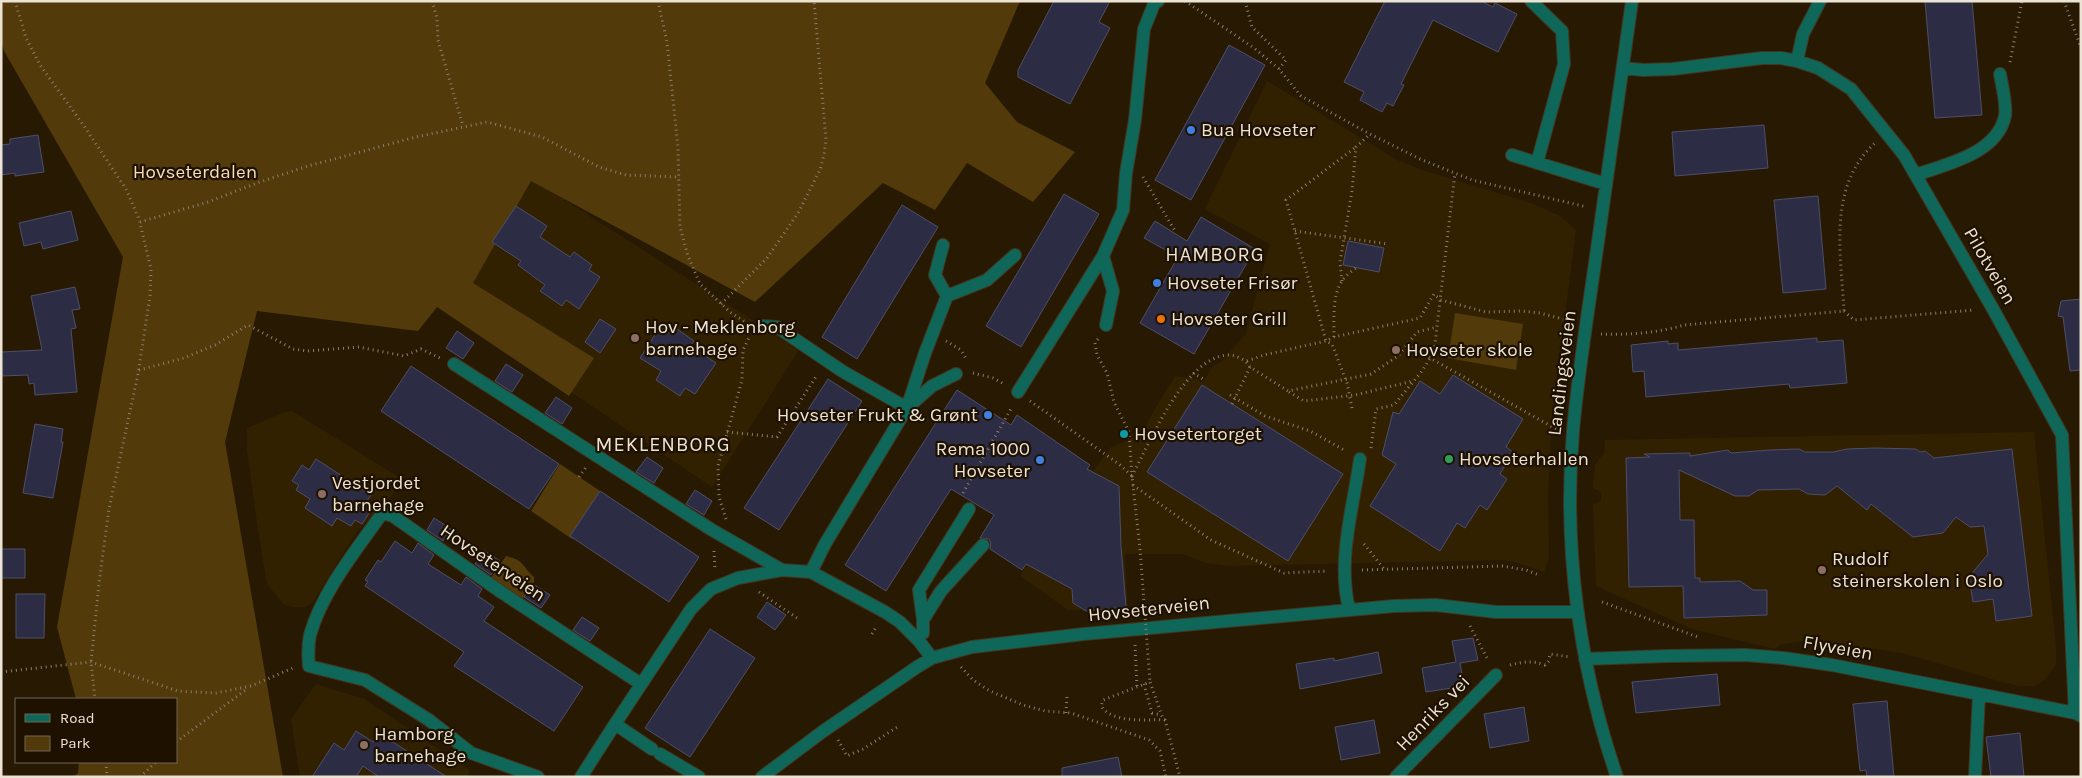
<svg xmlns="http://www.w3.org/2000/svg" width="2082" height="778" viewBox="0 0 2082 778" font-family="Karla,sans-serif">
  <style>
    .built { fill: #322100 }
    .green { fill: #523a0a }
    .building { fill: #2c2c44; stroke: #4e4e69 }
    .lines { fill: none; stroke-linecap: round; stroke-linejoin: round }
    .minor-casing { stroke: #433620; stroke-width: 14 }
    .path { stroke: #8a7e6b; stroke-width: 3; stroke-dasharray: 1 4; stroke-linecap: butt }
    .minor { stroke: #0e6759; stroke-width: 12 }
    .path-bridge { stroke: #8a7e6b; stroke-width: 3; stroke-dasharray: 1 4; stroke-linecap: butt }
    .shop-dot { fill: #3f7fe0; stroke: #1e1100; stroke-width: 2 }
    .food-dot { fill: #e8710a; stroke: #1e1100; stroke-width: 2 }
    .education-dot { fill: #8d6e63; stroke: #1e1100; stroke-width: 2 }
    .culture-dot { fill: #0f9aa8; stroke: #1e1100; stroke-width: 2 }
    .leisure-dot { fill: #2e9e5b; stroke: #1e1100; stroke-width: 2 }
    .labels { text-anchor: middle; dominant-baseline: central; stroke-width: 4.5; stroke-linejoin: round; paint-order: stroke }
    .poi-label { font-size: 19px; fill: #ece3d5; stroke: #1e1100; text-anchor: start }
    .park-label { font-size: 19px; fill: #f8deb6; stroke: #1e1100 }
    .street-label { font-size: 19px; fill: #ece3d5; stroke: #1e1100 }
    .neighbourhood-label { font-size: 20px; letter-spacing: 1px; fill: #ece3d5; stroke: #1e1100 }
  </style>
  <rect width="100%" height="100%" fill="#281a02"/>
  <!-- built -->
  <path class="built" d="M1267,81L1397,160L1422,170L1531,203L1560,216L1576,230L1552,415L1548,494L1549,557L1544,572L1515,562L1503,560L1229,566L1206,563L1183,554H1125L1128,609L1068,610L1020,576L1034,552L1111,447L1139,436L1175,376L1196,379L1203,383L1212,367L1222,361L1246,334L1270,244L1205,209Z
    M518,170L799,350L712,487L431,298Z
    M292,411L402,479L382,510L358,530L313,602L304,607H293L283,604L267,584L258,530L247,450V428L285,412Z
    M2034,432L2056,647V665L2044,680L2034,686H2019L2002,682L1906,654L1875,649L1825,646L1817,640L1781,644L1775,649L1692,629L1596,586L1593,505L1601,501V492L1593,488L1595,465L1605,451V440Z
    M316,684L364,699L470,770L467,777H300L291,719Z"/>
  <!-- green -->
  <path class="green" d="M1,1H1020L985,83L1017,122L1075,152L1033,202L967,163L935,210L883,183L755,302L531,181L473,283L594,358L569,396L437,307L418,331L257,311L225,442L283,777H73L78,773L79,762H176V699H76L57,627L123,257L4,51L1,41Z
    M1455,313L1523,324L1516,370L1448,358Z
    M560,464L600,491L572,539L531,511Z
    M506,556C526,561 521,566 534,577V582L522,600L491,578Z"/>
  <!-- building -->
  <path class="building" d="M1054,1H1110L1099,22L1110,28L1070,104L1018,77V70Z
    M1385,1H1481L1493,7L1495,3L1517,14L1498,52L1433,20L1401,84L1404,85L1393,106L1387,103L1382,112L1360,100L1364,92L1344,82Z
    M1925,1H1972L1982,115L1935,118Z
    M1229,45L1265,65L1191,200L1155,180Z
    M1764,125L1768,168L1675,176L1672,132Z
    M38,135L44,172L15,176V173L1,175V145L10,144V139Z
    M1064,194L1099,214L1021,347L986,326Z
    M1818,196L1826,289L1783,293L1774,200Z
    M902,205L938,227L857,359L822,337Z
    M516,206L547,226L540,237L570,257L574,252L592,265L589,270L600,277L579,309L566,300L562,306L540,291L545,285L518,265L521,261L492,242Z
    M71,211L78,240L43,249L41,242L24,246L19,223Z
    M1201,217L1255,249L1194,354L1140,323L1178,257L1144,238L1155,221L1187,241Z
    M1348,241L1384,248L1379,272L1343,265Z
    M75,287L80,309L72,310L76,328L71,329L77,392L35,395L34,383L29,384L28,375L1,376V352L42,350L31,296Z
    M2081,299V370L2070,371L2063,317L2058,316L2061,301Z
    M600,319L616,329L600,353L585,342Z
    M660,327L673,335L677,329L694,341L690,346L716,363L695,394L685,388L680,396L656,380L661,371L640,358Z
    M457,331L474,343L463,359L446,348Z
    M1817,338V342L1843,340L1847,383L1790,388L1789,384L1646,397L1644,371L1633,372L1631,345L1668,341V344L1678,343V350Z
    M506,364L523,375L512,392L495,381Z
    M411,366L559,464L529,509L381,411Z
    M1453,375L1523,419L1506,447L1513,452L1500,474L1507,479L1487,510L1480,505L1465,528L1457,523L1440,551L1370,506L1396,464L1382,455L1393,412L1399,414L1420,381L1440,394Z
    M828,379L862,401L779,530L744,508Z
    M1202,385L1343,474L1288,561L1147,472Z
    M957,390L1011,425L1017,415L1090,465L1087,469L1119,486L1121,546L1126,607L1086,611L1073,603L1072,589L1026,564L1022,570L990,549L991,543L989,539L980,538L994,515L951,489L886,591L845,565Z
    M556,397L572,408L562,424L545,413Z
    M35,424L63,429L61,442H63L53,498L23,493Z
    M1875,448L1916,449L1920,452L1925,451L1934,458L2012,449L2032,616L1996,621L1993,599L1973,602L1969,577L1988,554L1984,526L1970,527L1956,517L1943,533L1913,537L1871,504L1867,510L1837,486L1825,495L1808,494L1799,489L1758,490L1749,496H1735L1679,470L1680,520H1694L1695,578H1700V582L1740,581L1753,590H1767V615L1684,618L1683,586L1629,587L1626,458L1650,457L1644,454L1690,453V456L1728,450L1731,453L1770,450L1799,449L1805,452H1833L1847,449Z
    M647,457L663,468L654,483L636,472Z
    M316,459L371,495L366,502L373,507L362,524L355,520L351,526L337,518L332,526L305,508L310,499L296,490L299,485L292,481L302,465L309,470Z
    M695,490L712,501L704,515L686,504Z
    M600,491L699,557L669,602L570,536Z
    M434,518L451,529L443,541L427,530Z
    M395,541L412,553L418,543L434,555L428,564L461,585L466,577L482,589L478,596L494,607L484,621L583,687L554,731L454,666L464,652L365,586L368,581L365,580L378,560L381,562Z
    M1,549H25V578H1Z
    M483,550L500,561L491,575L475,564Z
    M533,584L550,595L541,608L524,597Z
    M16,594H45L44,638H16Z
    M767,602L786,615L775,630L757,617Z
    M582,617L599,628L590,641L573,630Z
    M710,629L755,658L690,757L645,728Z
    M1473,638L1478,660L1460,663L1464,686L1426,692L1422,668L1456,662L1452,641Z
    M1378,652L1382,673L1300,689L1296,664L1334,658V661Z
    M1717,674L1720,705L1636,713L1632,682Z
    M1887,701L1894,777H1867L1866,770L1860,771L1853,704Z
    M1524,707L1529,741L1490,748L1484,714Z
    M1374,720L1380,753L1341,760L1335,727Z
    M356,731L373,742L379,733L447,777H379L363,766L356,777H312L334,743L344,750Z
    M2020,733L2024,777H1991L1986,737Z
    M1118,757L1122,777H1062V768Z"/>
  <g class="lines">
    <!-- minor casing -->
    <g class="minor-casing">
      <path id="minor" d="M1531,1L1562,31L1564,64L1537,163
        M1797,61L1803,34L1820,1
        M1623,68L1643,70L1673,69L1762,58H1781L1797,61L1818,68L1851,89L1904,155L1993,309L2062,435L2075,713
        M1512,155L1606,184
        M1916,175C1946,164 1997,154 2005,116C2007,104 2002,86 2000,74
        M943,245L935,275L947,296
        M1103,256L1113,291L1106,325
        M762,326L777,327L842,371L907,408L925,353L947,296L987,280L1015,255
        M454,364L712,530L782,570L811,572L885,612L900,622L919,641L932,658
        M1018,392L1103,256L1123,210L1126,173L1135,120L1144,29L1154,4L1158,1
        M811,572L825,544L907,408L932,386L956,374
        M1349,609C1337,559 1353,509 1360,459
        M923,620L919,590L969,509
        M915,637L923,633V620L941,591L983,545
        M1585,659L1667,656L1745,655L1783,658L1832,665L2075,713L2081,716
        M652,749L615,724L691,609L711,589L738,578L782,570
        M660,754L699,777
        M538,777L471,753L429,720L365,680L309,666C308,655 308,645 310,635C322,592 356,550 381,515L386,514L393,516L501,592L641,684
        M581,777L615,724
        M762,777L822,732L917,667L932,658L972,647L1084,634L1394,606L1436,605L1496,612H1578
        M1396,777L1496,675
        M1617,777C1579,667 1563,547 1573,431C1578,375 1587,319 1595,263C1607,176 1620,88 1632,1
        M1975,777L1979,694"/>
    </g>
    <!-- path -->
    <path class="path" d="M15,1L26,38L40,65L84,126L126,189L139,219L151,269L150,296L138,374L109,509L99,583L91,662L95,699
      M432,1L437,18L438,40L463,126
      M658,1L667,42L678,148L680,227L688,256L700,284L730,312L745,322
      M1185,1L1254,48L1279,69L1301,96L1368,133L1420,159L1472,180L1587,207
      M1245,1L1252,27L1286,60L1279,69
      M2064,1L2081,48
      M2010,62L2022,1
      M1143,177L1175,231
      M140,222L208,202L257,183L308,166L416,137L487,122L542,137L599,167L626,175L679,177
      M1295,231L1388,244
      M1342,281L1340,262L1352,191L1356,147L1370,134
      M721,304L767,258L798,213L820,170L824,155L826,140L814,1
      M1844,311L1854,320L1974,310
      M1601,334C1628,335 1658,333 1684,325L1844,311C1841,253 1827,187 1875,143
      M1334,337C1334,320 1332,296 1342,281C1345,276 1352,271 1357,267
      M1098,339L1095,343L1097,355L1107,373L1114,402L1129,432L1132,476C1150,442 1185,357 1228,355C1237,355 1246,360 1250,367L1288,391L1371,374L1398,356L1417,332L1437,327
      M946,341L961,350L967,360
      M1407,345L1556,429
      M1247,361L1264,355L1326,341L1334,337L1420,318L1434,294L1441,300L1486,312L1521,311L1540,313L1570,321
      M139,370L184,358L215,345L248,325L293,349L307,351L359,347L404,356L421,349L440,358
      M973,373L993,378L1004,384
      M1193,373L1203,379
      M1289,392L1304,401L1355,395L1413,381
      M1230,395L1265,416L1310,431L1346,451
      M1030,401L1119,464L1132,476L1140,549
      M1352,408L1347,383L1332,344L1326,341L1286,200L1356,147
      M727,432L777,437L817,375
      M1371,448L1376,409L1394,405L1422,371L1434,352L1455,173
      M579,477L586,467
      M1133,485L1211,540L1284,573L1328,571
      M963,493L1012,407
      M726,519L719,497L718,466L742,380L743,350L750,336
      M1364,544L1384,569
      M714,551L715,569
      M1362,570L1502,566L1526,570L1539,575
      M759,592L797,618
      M1602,602L1698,637
      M1470,626L1488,660
      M872,634L877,626
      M1135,645L1137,687
      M1510,665C1523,662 1532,660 1545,665L1549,661L1550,654L1570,657
      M961,667L973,680L990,691L1023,705L1045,711L1071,713L1149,740L1160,751L1166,777
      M1,672L91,662L178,691L216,693L251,686L293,668
      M1144,684L1152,713L1161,715
      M1066,713L1067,696
      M1165,720C1146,719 1113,724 1101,706L1103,700L1150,682L1162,716L1165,720L1180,777
      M838,740L847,756L863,749L899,726
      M176,742L248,688
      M106,762L107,777
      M140,777L156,762"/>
    <!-- minor -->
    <use href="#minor" class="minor"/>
    <!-- path-bridge -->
    <path class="path-bridge" d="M1232,404L1250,367
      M1140,549L1150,682"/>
  </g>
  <!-- markers -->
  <g class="shop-dot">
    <circle cx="1191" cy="130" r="5"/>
    <circle cx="1157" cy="283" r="5"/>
    <circle cx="988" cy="415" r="5"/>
    <circle cx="1040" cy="460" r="5"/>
  </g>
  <circle class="food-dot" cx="1161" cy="319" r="5"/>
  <g class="education-dot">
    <circle cx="635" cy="338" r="5"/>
    <circle cx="1396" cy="350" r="5"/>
    <circle cx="322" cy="494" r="5"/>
    <circle cx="1822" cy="570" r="5"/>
    <circle cx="364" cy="745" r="5"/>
  </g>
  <circle class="culture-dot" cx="1124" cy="434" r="5"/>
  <circle class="leisure-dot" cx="1449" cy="459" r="5"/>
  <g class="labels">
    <!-- poi labels -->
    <g class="poi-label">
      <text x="1201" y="130">Bua Hovseter</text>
      <text x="1167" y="283">Hovseter Frisør</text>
      <text x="1171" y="319">Hovseter Grill</text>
      <text x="645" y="327">Hov - Meklenborg<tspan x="645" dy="22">barnehage</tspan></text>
      <text x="1406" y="350">Hovseter skole</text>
      <text x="978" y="415" text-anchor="end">Hovseter Frukt &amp; Grønt</text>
      <text x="1134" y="434">Hovsetertorget</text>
      <text x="1030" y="449" text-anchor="end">Rema 1000<tspan x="1030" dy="22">Hovseter</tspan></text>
      <text x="1459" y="459">Hovseterhallen</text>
      <text x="332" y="483">Vestjordet<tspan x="332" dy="22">barnehage</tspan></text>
      <text x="1832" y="559">Rudolf<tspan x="1832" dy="22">steinerskolen i Oslo</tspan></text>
      <text x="374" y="734">Hamborg<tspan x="374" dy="22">barnehage</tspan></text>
    </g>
    <!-- park labels -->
    <g class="park-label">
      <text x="195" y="172">Hovseterdalen</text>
    </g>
    <!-- street labels -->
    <g class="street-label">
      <text transform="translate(1990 266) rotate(60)">Pilotveien</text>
      <text transform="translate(1562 373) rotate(-83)">Landingsveien</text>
      <text transform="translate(493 563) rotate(34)">Hovseterveien</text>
      <text transform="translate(1149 609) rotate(-6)">Hovseterveien</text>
      <text transform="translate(1838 648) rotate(10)">Flyveien</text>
      <text transform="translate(1433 713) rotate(-46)">Henriks vei</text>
    </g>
    <!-- neighbourhood labels -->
    <g class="neighbourhood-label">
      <text x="1215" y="254">HAMBORG</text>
      <text x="663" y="444">MEKLENBORG</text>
    </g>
  </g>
  <!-- border -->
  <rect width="2082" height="778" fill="none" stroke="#ece3d5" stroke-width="5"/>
  <!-- legend -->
  <rect x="15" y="698" width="162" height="65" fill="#1e1100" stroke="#706555"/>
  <rect x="25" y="714" width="25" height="8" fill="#0e6759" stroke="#706555"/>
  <text x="60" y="723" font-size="15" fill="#ece3d5">Road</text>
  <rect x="25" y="736" width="25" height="15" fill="#523a0a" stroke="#706555"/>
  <text x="60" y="748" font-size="15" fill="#ece3d5">Park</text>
</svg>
